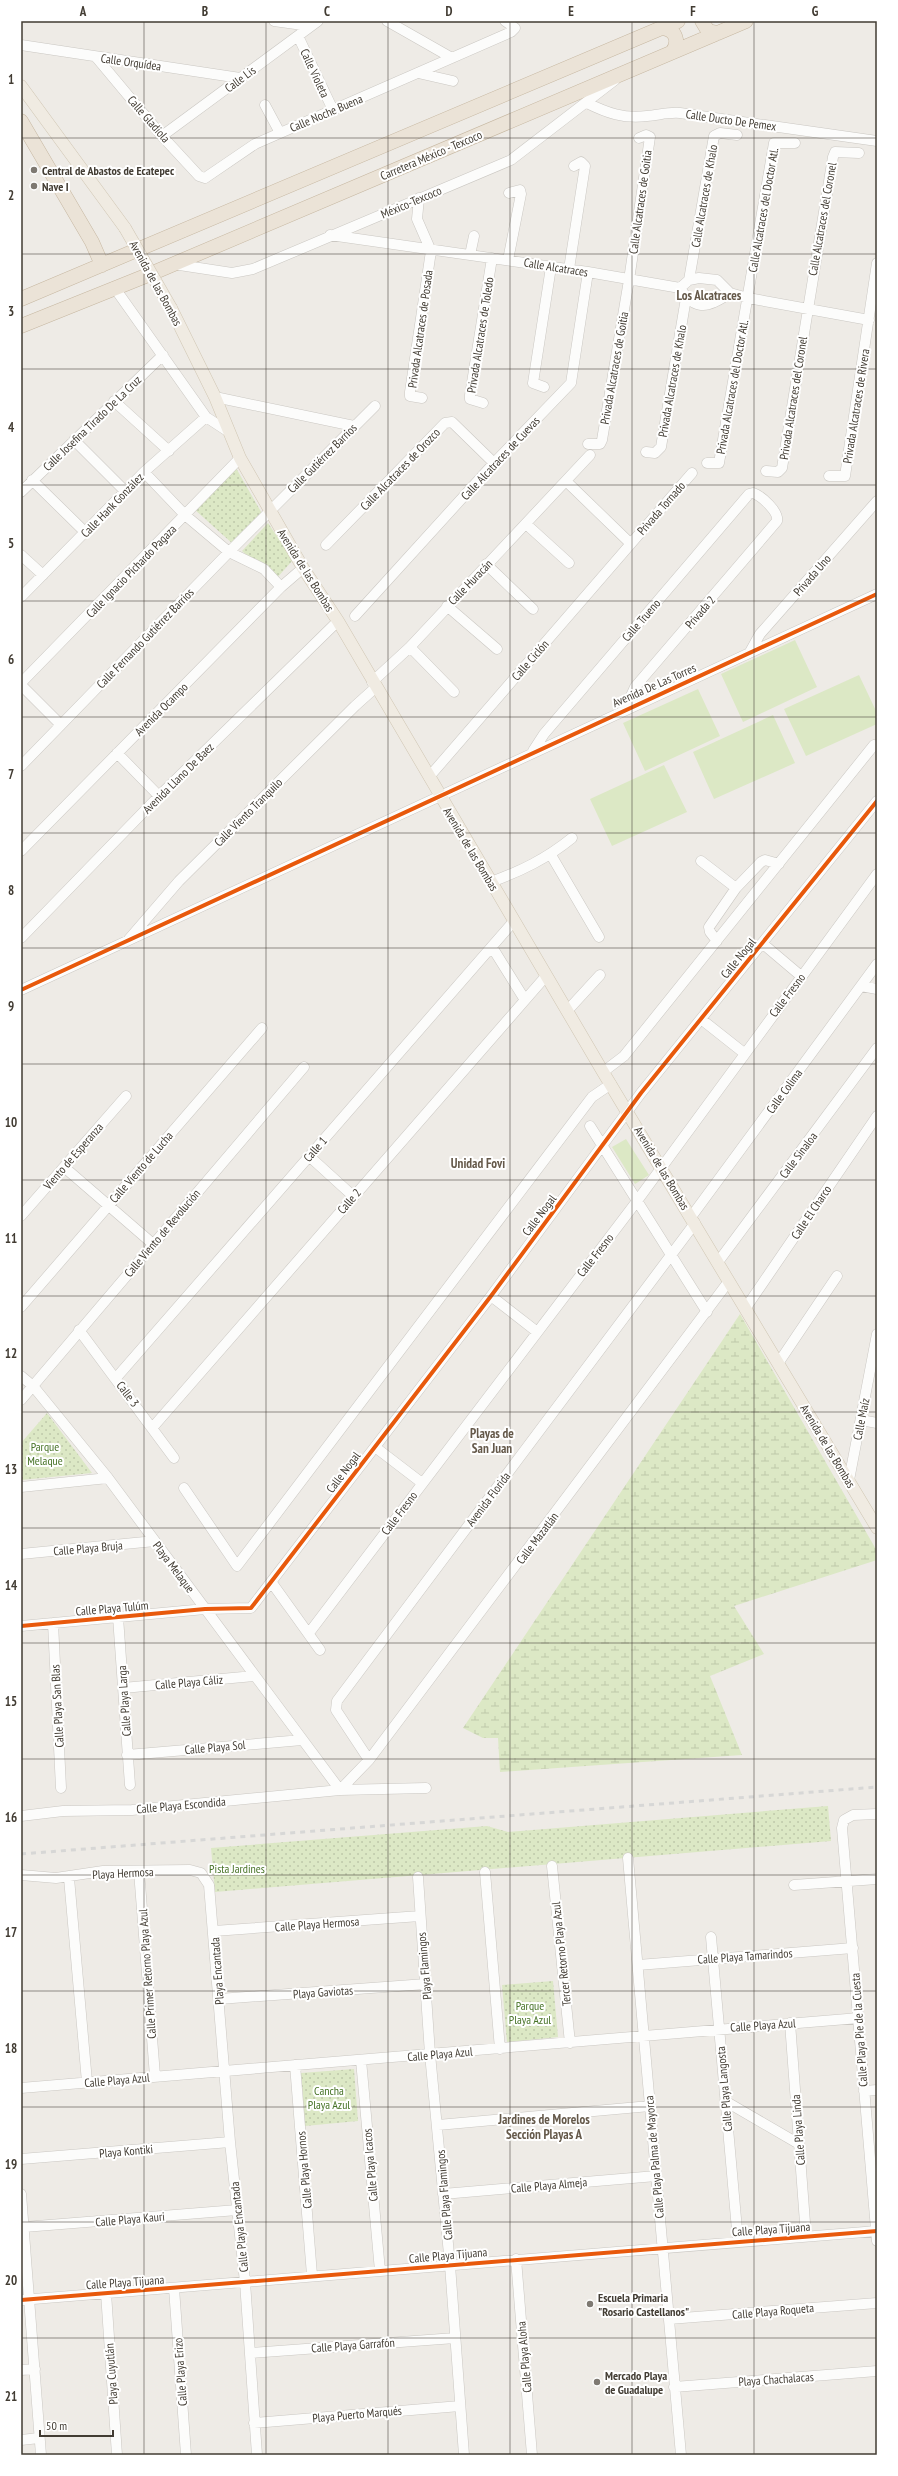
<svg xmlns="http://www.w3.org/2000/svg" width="898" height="2476" viewBox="0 0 898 2476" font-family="'PT Sans Narrow',sans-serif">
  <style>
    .grass { fill: #dce8c5 }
    .wetland { fill: url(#wetland-marsh) }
    .park { fill: url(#park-dots) }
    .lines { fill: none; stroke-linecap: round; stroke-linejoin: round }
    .minor-casing { stroke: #cac7c2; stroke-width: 11 }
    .major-casing { stroke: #d0c6b3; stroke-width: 13 }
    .highway-casing { stroke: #c6b7a1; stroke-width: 15 }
    .minor { stroke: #fcfcfb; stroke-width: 10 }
    .major { stroke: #f0ebe2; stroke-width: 12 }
    .highway { stroke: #ebe3d7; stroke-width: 14 }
    .rail { stroke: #d7d7d6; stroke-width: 3; stroke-dasharray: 5 5; stroke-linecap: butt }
    .major-bridge-casing { stroke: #d0c6b3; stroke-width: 13; stroke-linecap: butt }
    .major-bridge { stroke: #f0ebe2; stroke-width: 12 }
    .cycleway-casing { stroke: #fff; stroke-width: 6 }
    .cycleway { stroke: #e8590c; stroke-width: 4 }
    .grid { fill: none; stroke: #423c33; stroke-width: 1; stroke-opacity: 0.55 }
    .poi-dot { fill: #7e7972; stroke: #fff; stroke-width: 1.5 }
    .labels { text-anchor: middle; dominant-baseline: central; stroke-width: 4; stroke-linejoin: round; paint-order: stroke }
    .street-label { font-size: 12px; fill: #423c33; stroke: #fff }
    .poi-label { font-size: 12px; font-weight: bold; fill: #423c33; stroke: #fff; text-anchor: start }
    .park-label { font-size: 12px; fill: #477327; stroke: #fff }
    .neighbourhood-label { font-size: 13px; font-weight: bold; fill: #65594a; stroke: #fff }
    .neatline { fill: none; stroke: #423c33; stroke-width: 1.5 }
    .grid-label { font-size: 13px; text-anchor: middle; font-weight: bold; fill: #423c33 }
  </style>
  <defs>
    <pattern id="wetland-marsh" width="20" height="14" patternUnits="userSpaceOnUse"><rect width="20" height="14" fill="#dce8c5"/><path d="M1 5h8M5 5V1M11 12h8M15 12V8" fill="none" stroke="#bec8aa"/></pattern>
    <pattern id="park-dots" width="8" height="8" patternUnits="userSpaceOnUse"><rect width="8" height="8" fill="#dce8c5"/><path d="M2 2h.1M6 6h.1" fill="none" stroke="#bec8aa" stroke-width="1.8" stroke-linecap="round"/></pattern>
  </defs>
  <rect width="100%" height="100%" fill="#eeebe6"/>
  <!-- grass -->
  <path class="grass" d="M795,640L817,687L743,722L721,674Z
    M859,675L877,713V724L806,756L784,709Z
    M698,689L720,736L645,771L623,723Z
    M773,715L795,763L714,799L693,752Z
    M664,765L687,812L612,846L590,799Z
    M626,1139L649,1175L635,1184L612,1147Z"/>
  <!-- wetland -->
  <path class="wetland" d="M740,1314L877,1551V1560L734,1606L764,1654L710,1676L742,1755L500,1772L498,1738H483L463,1728Z"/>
  <!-- park -->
  <path class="park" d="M236,468L264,517L233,544L194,509Z
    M268,523L293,560L275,580L242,551Z
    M47,1413L92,1473L21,1480V1443Z
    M828,1806L831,1841L215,1892L211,1848L487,1826L508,1832Z
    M553,1981L558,2037L507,2042L502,1985Z
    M354,2069L358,2121L305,2126L301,2073Z"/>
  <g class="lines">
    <!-- minor casing -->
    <g class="minor-casing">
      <path id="minor" d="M274,21L310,26
        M387,21L452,58
        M298,36L333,110
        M21,45L240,78
        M96,57L162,136L199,176L205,178L255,144L511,32L515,28L505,21
        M418,73L453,81
        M587,103C607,113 624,119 647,116C659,115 668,112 680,113L877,141
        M265,105L280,133
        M162,136L318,21
        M419,198L417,219L431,251
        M330,235L588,272L680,288C695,313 710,307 730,293
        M470,255L474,236
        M508,260L521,194L520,190L509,193
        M173,264L232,273L253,269L511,160L615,80
        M569,269L585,166L581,162L574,166
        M689,280L714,136L720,133L737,135
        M114,287L206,417L229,432
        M680,288L689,280L699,278L717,280L730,293L748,298L869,320
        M544,387L533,383L551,267
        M215,397L354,426
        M422,398L410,396V392L431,251
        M114,401L169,451
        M483,403L470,399V395L492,258
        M74,440L125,491
        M588,444H600L602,440L629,280L650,137L646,135L639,138
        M646,452L655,453L661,447L686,298
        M707,463H719L774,143H795
        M766,471L778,472L782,468L833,157L835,152L859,153
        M144,472L185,515L229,552L264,569L281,587
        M829,476H845L877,263
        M32,480L85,532
        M566,481L630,543
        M21,492L163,355
        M526,524L569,563
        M326,545L445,423L452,422L494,463
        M21,555L43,575
        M486,564L533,609
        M21,597L144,472L206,417
        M447,606L497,649
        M355,616L494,463L571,383L588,272
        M410,647L454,692
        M750,652L760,634L877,501
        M372,682L410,647L590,455
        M21,683L240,458
        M21,685L61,725
        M533,751L544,734L749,494L753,493C762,496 779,512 777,521L635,687L625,709
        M117,753L159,796
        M21,766L229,552L375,406
        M429,777L692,473
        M21,851L281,587L303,568
        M551,855L599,937
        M701,861L736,888
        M491,882C521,871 546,859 572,838
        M21,938L159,796L338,621
        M129,939L179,881L355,706L375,688
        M717,941L710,932L709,927L736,888L761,862L765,860L779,864
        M762,943L801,976
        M492,947L525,1000
        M861,986L877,989
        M21,990L877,594
        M567,1011L600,975
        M701,1019L744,1053
        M603,1072L624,1056L874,745
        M590,1126L707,1312
        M309,1156L353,1196
        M64,1167L153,1244
        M21,1216L126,1096
        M691,1217L877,964
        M718,1262L877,1048
        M491,1296L536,1331
        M21,1307L262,1028
        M745,1309L877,1116
        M79,1330L174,1458
        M779,1362L837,1276
        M21,1376L33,1386L108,1478L340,1790
        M116,1378L514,921
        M21,1400L304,1067
        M861,1420L877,1423
        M153,1427L546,976
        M375,1447L422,1483
        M849,1480L877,1334
        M21,1487L108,1478
        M184,1488L237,1566L592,1097L611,1084
        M21,1554L155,1541
        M272,1583L320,1650
        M118,1617L130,1785
        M53,1623L61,1788
        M21,1626L205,1609L251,1608L491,1296L641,1093L877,801
        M309,1633L637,1201L877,874
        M123,1688L254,1676
        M127,1755L302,1740
        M369,1760L336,1710L337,1701L695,1223
        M340,1790L369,1760L729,1281
        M877,1814L853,1815L844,1820L842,1828L877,2241
        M21,1816L63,1811L132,1810L340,1790L426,1788
        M628,1858L681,2455
        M552,1866L570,2043
        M139,1871L155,2076
        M485,1872L500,2049
        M21,1875L56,1878L103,1871L190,1870L201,1873L209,1885L230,2142L245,2282L257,2455
        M418,1877L430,2054L450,2265L464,2455
        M69,1878L87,2082
        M794,1885L877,1879
        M214,1931L420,1916
        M711,1937L738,2241
        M638,1965L853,1948
        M219,1999L426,1984
        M790,2023L806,2236
        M361,2060L380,2271
        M295,2065L312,2275
        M21,2088L859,2018
        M864,2091L877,2090
        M725,2101L799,2144
        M438,2125L650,2106
        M21,2159L230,2142
        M21,2194L41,2455
        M443,2194L656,2176
        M24,2227L237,2210
        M516,2259L532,2455
        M174,2288L186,2455
        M106,2293L117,2455
        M21,2300L877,2231
        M669,2319L877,2303
        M250,2353L455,2338
        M21,2370L35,2369
        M674,2387L877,2371
        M254,2423L460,2406
        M21,2440L39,2438"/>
    </g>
    <!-- major casing -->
    <g class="major-casing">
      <path id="major" d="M21,86L125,228
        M171,308L215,397L240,458L303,568L338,621L603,1072L877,1528"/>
    </g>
    <!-- highway casing -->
    <g class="highway-casing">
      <path id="highway" d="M702,21L708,31L718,33
        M662,28C676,29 680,42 672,52
        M21,121L92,242L102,265
        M21,299L678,21
        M21,326L148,275L746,21"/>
    </g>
    <!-- minor -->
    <use href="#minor" class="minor"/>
    <!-- major -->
    <use href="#major" class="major"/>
    <!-- highway -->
    <use href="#highway" class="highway"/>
    <!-- rail -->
    <path class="rail" d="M21,1854L877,1787"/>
    <!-- major-bridge casing -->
    <g class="major-bridge-casing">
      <path id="major-bridge" d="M125,228L171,308"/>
    </g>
    <!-- major-bridge -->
    <use href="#major-bridge" class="major-bridge"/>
    <!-- cycleway casing -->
    <g class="cycleway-casing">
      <path id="cycleway" d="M21,990L877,594
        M21,1626L205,1609L251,1608L491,1296L641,1093L877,801
        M21,2300L877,2231"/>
    </g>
    <!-- cycleway -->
    <use href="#cycleway" class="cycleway"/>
  </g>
  <!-- grid -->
  <path class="grid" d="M144,21V2455M266,21V2455M388,21V2455M510,21V2455M632,21V2455M754,21V2455M21,138H877M21,254H877M21,369H877M21,485H877M21,601H877M21,717H877M21,833H877M21,948H877M21,1064H877M21,1180H877M21,1296H877M21,1412H877M21,1528H877M21,1643H877M21,1759H877M21,1875H877M21,1991H877M21,2107H877M21,2222H877M21,2338H877"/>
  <!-- markers -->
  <g class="poi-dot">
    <circle cx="34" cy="170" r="4"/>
    <circle cx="34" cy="186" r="4"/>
    <circle cx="590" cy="2304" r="4"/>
    <circle cx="597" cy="2382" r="4"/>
  </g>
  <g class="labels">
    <!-- street labels -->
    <g class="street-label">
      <text transform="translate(131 62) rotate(8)">Calle Orquídea</text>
      <text transform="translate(315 73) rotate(65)">Calle Violeta</text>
      <text transform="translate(240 79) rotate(-37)">Calle Lis</text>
      <text transform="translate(326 113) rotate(-23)">Calle Noche Buena</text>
      <text transform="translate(149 119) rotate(49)">Calle Gladiola</text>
      <text transform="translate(731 120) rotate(8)">Calle Ducto De Pemex</text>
      <text transform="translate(431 155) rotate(-23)">Carretera México - Texcoco</text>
      <text transform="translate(704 196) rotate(-80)">Calle Alcatraces de Khalo</text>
      <text transform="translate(411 202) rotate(-23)">México-Texcoco</text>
      <text transform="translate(640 202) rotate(-82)">Calle Alcatraces de Goitia</text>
      <text transform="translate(763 210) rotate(-80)">Calle Alcatraces del Doctor Atl.</text>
      <text transform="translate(822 219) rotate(-80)">Calle Alcatraces del Coronel</text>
      <text transform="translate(556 267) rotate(9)">Calle Alcatraces</text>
      <text transform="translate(156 283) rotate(61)">Avenida de las Bombas</text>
      <text transform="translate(420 329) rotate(-82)">Privada Alcatraces de Posada</text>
      <text transform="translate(480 335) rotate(-81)">Privada Alcatraces de Toledo</text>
      <text transform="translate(614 368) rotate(-80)">Privada Alcatraces de Goitia</text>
      <text transform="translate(672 381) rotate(-80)">Privada Alcatraces de Khalo</text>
      <text transform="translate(732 387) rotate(-80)">Privada Alcatraces del Doctor Atl.</text>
      <text transform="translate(793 398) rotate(-81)">Privada Alcatraces del Coronel</text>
      <text transform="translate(856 406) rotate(-81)">Privada Alcatraces de Rivera</text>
      <text transform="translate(92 423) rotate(-44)">Calle Josefina Tirado De La Cruz</text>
      <text transform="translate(322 458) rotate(-45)">Calle Gutiérrez Barrios</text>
      <text transform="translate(500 458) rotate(-47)">Calle Alcatraces de Cuevas</text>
      <text transform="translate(400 469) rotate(-46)">Calle Alcatraces de Orozco</text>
      <text transform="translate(112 505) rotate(-46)">Calle Hank González</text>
      <text transform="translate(661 508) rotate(-49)">Privada Tornado</text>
      <text transform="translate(306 570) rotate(58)">Avenida de las Bombas</text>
      <text transform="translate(131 571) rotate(-46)">Calle Ignacio Pichardo Pagaza</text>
      <text transform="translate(812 575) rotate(-49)">Privada Uno</text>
      <text transform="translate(470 582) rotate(-46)">Calle Huracán</text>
      <text transform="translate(700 612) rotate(-49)">Privada 2</text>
      <text transform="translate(641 620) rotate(-49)">Calle Trueno</text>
      <text transform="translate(145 638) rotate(-46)">Calle Fernando Gutiérrez Barrios</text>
      <text transform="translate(530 660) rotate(-49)">Calle Ciclón</text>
      <text transform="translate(654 685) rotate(-24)">Avenida De Las Torres</text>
      <text transform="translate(161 709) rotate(-45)">Avenida Ocampo</text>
      <text transform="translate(178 778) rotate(-45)">Avenida Llano De Baez</text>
      <text transform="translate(248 812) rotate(-45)">Calle Viento Tranquilo</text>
      <text transform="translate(471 849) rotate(59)">Avenida de las Bombas</text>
      <text transform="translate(738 958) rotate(-51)">Calle Nogal</text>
      <text transform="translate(787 995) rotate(-53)">Calle Fresno</text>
      <text transform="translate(784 1091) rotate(-54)">Calle Colima</text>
      <text transform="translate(315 1149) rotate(-49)">Calle 1</text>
      <text transform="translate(798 1155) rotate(-53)">Calle Sinaloa</text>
      <text transform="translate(73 1156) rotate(-49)">Viento de Esperanza</text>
      <text transform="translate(141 1167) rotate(-49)">Calle Viento de Lucha</text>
      <text transform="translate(662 1168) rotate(59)">Avenida de las Bombas</text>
      <text transform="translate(349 1201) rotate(-49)">Calle 2</text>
      <text transform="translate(811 1212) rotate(-56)">Calle El Charco</text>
      <text transform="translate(539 1215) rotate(-53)">Calle Nogal</text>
      <text transform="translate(162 1233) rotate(-50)">Calle Viento de Revolución</text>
      <text transform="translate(595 1255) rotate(-52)">Calle Fresno</text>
      <text transform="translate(128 1394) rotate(53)">Calle 3</text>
      <text transform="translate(861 1419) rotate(-79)">Calle Maíz</text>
      <text transform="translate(828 1446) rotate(59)">Avenida de las Bombas</text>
      <text transform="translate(343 1472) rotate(-53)">Calle Nogal</text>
      <text transform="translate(488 1499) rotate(-53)">Avenida Florida</text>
      <text transform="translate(399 1513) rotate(-53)">Calle Fresno</text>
      <text transform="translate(537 1538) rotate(-53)">Calle Mazatlán</text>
      <text transform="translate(88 1548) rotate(-5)">Calle Playa Bruja</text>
      <text transform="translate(174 1567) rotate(53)">Playa Melaque</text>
      <text transform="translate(112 1608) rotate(-5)">Calle Playa Tulúm</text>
      <text transform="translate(189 1682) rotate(-5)">Calle Playa Cáliz</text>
      <text transform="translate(124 1701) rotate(-94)">Calle Playa Larga</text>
      <text transform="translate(57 1706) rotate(-93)">Calle Playa San Blas</text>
      <text transform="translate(215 1747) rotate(-5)">Calle Playa Sol</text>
      <text transform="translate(181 1805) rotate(-5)">Calle Playa Escondida</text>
      <text transform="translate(123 1873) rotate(-3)">Playa Hermosa</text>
      <text transform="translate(317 1924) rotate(-4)">Calle Playa Hermosa</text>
      <text transform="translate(561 1954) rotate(-96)">Tercer Retorno Playa Azul</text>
      <text transform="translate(745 1956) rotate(-4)">Calle Playa Tamarindos</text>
      <text transform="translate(424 1966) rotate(-95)">Playa Flamingos</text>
      <text transform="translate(217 1971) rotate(-94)">Playa Encantada</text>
      <text transform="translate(147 1974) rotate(-94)">Calle Primer Retorno Playa Azul</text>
      <text transform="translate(323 1992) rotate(-4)">Playa Gaviotas</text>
      <text transform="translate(763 2025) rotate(-4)">Calle Playa Azul</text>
      <text transform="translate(859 2030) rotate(-94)">Calle Playa Pie de la Cuesta</text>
      <text transform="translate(440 2054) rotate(-5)">Calle Playa Azul</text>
      <text transform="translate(117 2080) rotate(-5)">Calle Playa Azul</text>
      <text transform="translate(724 2089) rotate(-95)">Calle Playa Langosta</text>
      <text transform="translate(798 2130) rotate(-94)">Calle Playa Linda</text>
      <text transform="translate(126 2151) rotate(-5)">Playa Kontiki</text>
      <text transform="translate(654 2157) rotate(-95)">Calle Playa Palma de Mayorca</text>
      <text transform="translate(370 2165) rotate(-95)">Calle Playa Icacos</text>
      <text transform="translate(304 2170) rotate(-95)">Calle Playa Hornos</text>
      <text transform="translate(549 2185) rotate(-5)">Calle Playa Almeja</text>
      <text transform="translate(444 2195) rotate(-95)">Calle Playa Flamingos</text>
      <text transform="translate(130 2219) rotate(-5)">Calle Playa Kauri</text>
      <text transform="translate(239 2227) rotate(-96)">Calle Playa Encantada</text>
      <text transform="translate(771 2229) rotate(-4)">Calle Playa Tijuana</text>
      <text transform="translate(448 2255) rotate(-5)">Calle Playa Tijuana</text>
      <text transform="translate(125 2282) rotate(-4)">Calle Playa Tijuana</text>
      <text transform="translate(773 2311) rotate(-5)">Calle Playa Roqueta</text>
      <text transform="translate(353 2345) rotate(-4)">Calle Playa Garrafón</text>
      <text transform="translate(524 2357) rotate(-95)">Calle Playa Aloha</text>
      <text transform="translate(180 2372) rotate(-94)">Calle Playa Erizo</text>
      <text transform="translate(111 2374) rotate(-94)">Playa Cuyutlán</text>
      <text transform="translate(776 2379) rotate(-4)">Playa Chachalacas</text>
      <text transform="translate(357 2414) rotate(-5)">Playa Puerto Marqués</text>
    </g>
    <!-- poi labels -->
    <g class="poi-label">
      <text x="42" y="170">Central de Abastos de Ecatepec</text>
      <text x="42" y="186">Nave I</text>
      <text x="598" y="2297">Escuela Primaria<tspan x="598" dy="14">"Rosario Castellanos"</tspan></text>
      <text x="605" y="2375">Mercado Playa<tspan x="605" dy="14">de Guadalupe</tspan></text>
    </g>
    <!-- park labels -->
    <g class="park-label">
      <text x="45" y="1446">Parque<tspan x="45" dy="14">Melaque</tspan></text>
      <text x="237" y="1868">Pista Jardines</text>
      <text x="530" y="2005">Parque<tspan x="530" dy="14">Playa Azul</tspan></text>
      <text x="329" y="2090">Cancha<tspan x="329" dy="14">Playa Azul</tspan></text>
    </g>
    <!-- neighbourhood labels -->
    <g class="neighbourhood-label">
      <text x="709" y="295">Los Alcatraces</text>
      <text x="478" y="1163">Unidad Fovi</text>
      <text x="492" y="1433">Playas de<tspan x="492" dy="15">San Juan</tspan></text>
      <text x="544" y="2119">Jardines de Morelos<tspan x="544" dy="15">Sección Playas A</tspan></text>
    </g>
  </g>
  <!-- border -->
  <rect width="898" height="2476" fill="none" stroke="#ffffff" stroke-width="44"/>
  <!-- scale -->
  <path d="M40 2430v6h73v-6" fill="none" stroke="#423c33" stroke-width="2"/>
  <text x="46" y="2430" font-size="12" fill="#423c33" stroke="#ffffff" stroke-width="3" paint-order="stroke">50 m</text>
  <rect x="22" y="22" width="854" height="2432" class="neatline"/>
  <g class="grid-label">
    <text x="83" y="16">A</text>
    <text x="205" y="16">B</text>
    <text x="327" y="16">C</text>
    <text x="449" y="16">D</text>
    <text x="571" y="16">E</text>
    <text x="693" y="16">F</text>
    <text x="815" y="16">G</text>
    <text x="11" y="84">1</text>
    <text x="11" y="200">2</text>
    <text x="11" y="316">3</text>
    <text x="11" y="432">4</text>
    <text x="11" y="548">5</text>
    <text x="11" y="664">6</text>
    <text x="11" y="779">7</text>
    <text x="11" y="895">8</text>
    <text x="11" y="1011">9</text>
    <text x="11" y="1127">10</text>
    <text x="11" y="1243">11</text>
    <text x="11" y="1358">12</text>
    <text x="11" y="1474">13</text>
    <text x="11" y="1590">14</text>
    <text x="11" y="1706">15</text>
    <text x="11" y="1822">16</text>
    <text x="11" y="1937">17</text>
    <text x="11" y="2053">18</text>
    <text x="11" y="2169">19</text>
    <text x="11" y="2285">20</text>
    <text x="11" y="2401">21</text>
  </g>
</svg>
